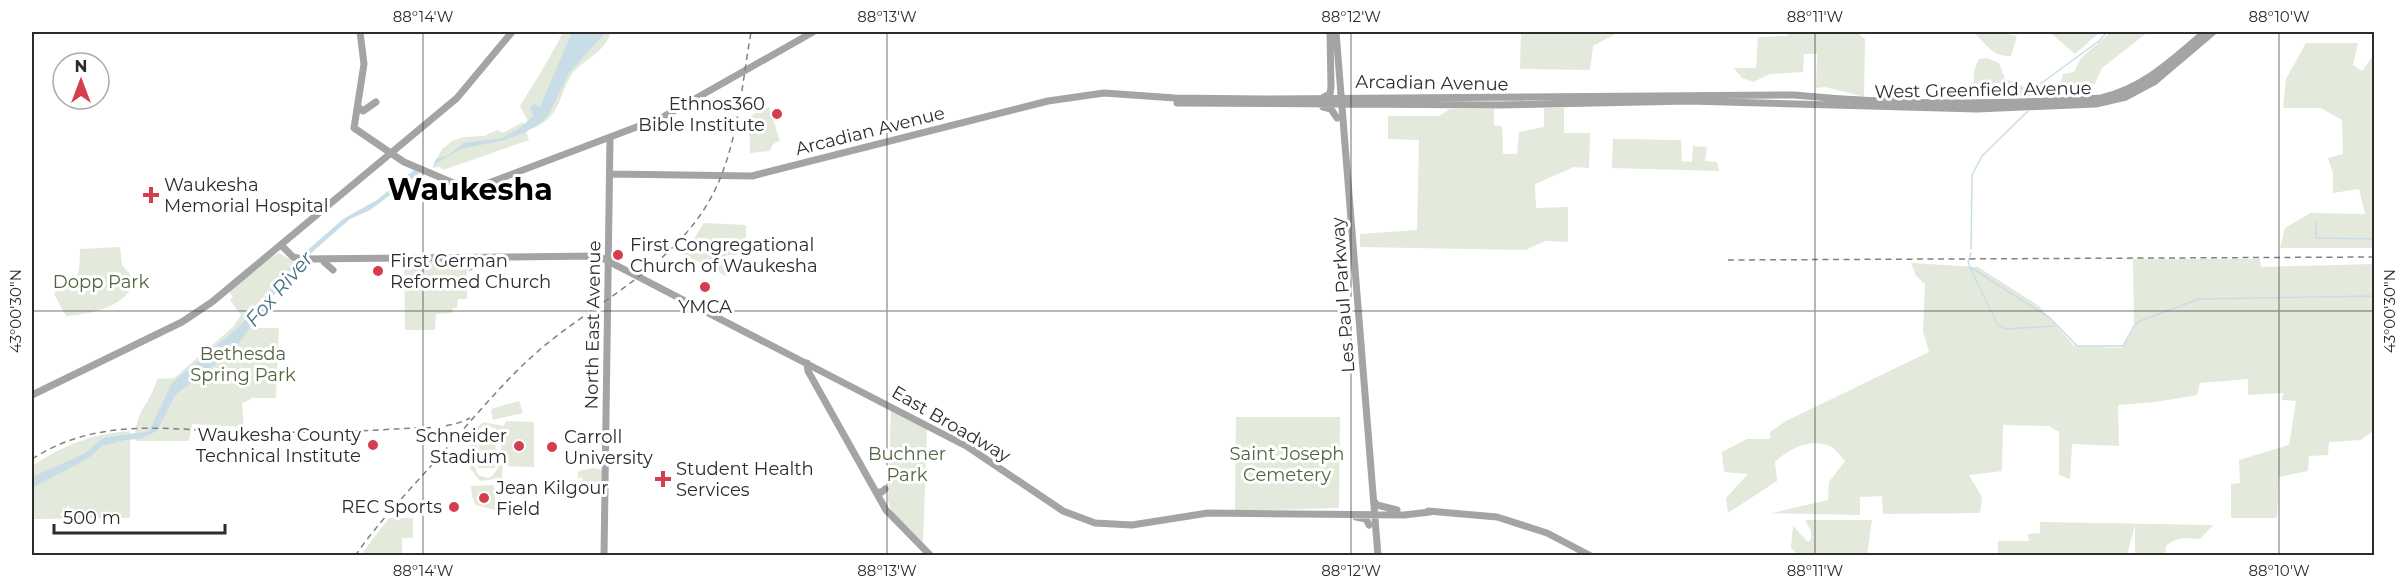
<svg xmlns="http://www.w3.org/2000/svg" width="2406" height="587" viewBox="0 0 2406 587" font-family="Montserrat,sans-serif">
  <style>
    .green { fill: #e3e9db; fill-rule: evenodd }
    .water { fill: #c8dde7 }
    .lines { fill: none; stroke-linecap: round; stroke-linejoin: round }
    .stream { stroke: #c8dde7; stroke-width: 1.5 }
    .major { stroke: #a4a4a4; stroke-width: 7 }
    .rail { stroke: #818181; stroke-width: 1.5; stroke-dasharray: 6 4.5; stroke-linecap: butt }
    .ticks { fill: none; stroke: #2c2c2c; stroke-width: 1.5; stroke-opacity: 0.45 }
    .poi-dot { fill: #d53d50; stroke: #fff; stroke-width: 2 }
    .labels { text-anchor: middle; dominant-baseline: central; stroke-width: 6; stroke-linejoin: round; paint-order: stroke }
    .street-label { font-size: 18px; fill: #2c2c2c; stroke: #fff }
    .poi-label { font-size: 18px; fill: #2c2c2c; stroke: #fff; text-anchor: start }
    .park-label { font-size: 18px; fill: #52643e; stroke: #fff }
    .water-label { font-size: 20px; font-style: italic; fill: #426f87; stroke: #fff }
    .town-label { font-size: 30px; font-weight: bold; fill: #000; stroke: #fff }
    .neatline { fill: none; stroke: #2c2c2c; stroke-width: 2 }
    .ticks-label { font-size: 15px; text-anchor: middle; fill: #2c2c2c }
  </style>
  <rect width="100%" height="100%" fill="#fff"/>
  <!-- green -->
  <path class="green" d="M563,32H611C605,54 579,61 570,77C558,99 560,117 532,129L520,106C535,81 551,57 563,32Z
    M1521,32H1619L1593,46L1590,70L1520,69Z
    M1789,32H1856L1865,39L1864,97L1825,87L1816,88L1817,54H1804L1803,72L1770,74L1753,82L1742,78L1734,68H1756L1758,37L1788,36Z
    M1976,32H1996L2017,36L2011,56C1993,57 1988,46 1976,35Z
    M2075,32H2100L2075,54L2052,34Z
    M2111,32H2148L2102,68L2095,84L2077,85L2076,94L2058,92L2063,74L2074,72L2081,58Z
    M2306,43H2358L2353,65L2362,71L2372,57H2374V248H2280L2285,228L2310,213L2365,214L2359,189L2333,193V173L2328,158L2343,154L2342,120L2321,108H2283L2286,79Z
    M1987,58L1999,63L2005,79L2022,85L2025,89L2022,97H1977C1972,84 1972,71 1979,59Z
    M769,107L780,141L773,144L770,151L750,153V139L745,118Z
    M1544,108H1564V133H1590L1589,168L1574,167L1535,184L1536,208L1568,207V242L1545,241L1526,250L1360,247V234L1417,230L1419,140L1388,139V116H1439L1450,109H1494V125L1502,126L1503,154H1517L1519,132L1544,127Z
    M523,122L529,140L443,170L440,167L432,168L442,149L452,141L464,137L484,136L497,130L503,133Z
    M1613,139L1681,140L1682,161L1692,162L1693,146L1707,147L1705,161L1717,162L1719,171L1612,168Z
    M704,223L746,225V250L737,249V255H727L726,276L684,254Z
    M120,247L122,265L135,280C127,307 91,314 66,316L54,294C57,288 59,289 65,287C82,280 79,263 80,249Z
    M279,253L294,262L244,319L251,328H279L276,398H253L242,403L244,427L192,424L189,441H136C133,412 151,404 157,379L174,378L233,327L241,315L230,300L233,297L229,291L268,259Z
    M2133,259H2260L2261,267L2374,264V430L2361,440L2329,442L2328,455L2309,456L2308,471L2279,477L2277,518H2231V484L2240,483L2239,460L2289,445L2296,401L2282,400L2283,393L2248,395V379L2200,383L2197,395L2156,402L2118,405L2119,446L2072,444L2070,479L2059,475V432L2049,426L2003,425L2002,471L1969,475L1982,497L1980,513L1883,514L1882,496L1860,497V515L1772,513L1828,500L1829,482L1845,461C1841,457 1836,450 1832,447C1812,437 1789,448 1775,462L1777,481L1728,513L1726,498L1748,474L1724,472L1722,452L1747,439H1770V432L1786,421L1929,352L1923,331L1925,284L1916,276L1911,263L1978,267L2039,306L2074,346L2121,348L2134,328Z
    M460,260L467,266V299H458L457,308H453L452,313L436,314L435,330H405L404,262Z
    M519,401L523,413L493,420L491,409Z
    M891,409L927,428L923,542L892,512L888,501Z
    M1236,417H1340L1339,508L1235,511Z
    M506,421L534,422V467L504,466L503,452L502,478L480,481L470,468L472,432L483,422L504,426ZM483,426L495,428C505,439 503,473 488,478L478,475L474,464L477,466V437H475L474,463V436Z
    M130,431V518L32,519V466C64,445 91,434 130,431Z
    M479,438H496L495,468H478Z
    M594,468L602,470V492L580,489L578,483L583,479L580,477L578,480V471Z
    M493,485L495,489V510L476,505L472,497L471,486Z
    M389,518H413V538H402V555L360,556Z
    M1805,520H1872L1867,555H1798L1791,548L1793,526L1808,542L1811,539V531Z
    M2040,522L2213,525L2200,539C2186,538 2177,536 2166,546L2165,555H2135V525L2127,555H1998V541H2029L2028,534L2040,533Z"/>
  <!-- water -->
  <path class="water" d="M572,32H606L569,73L550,112L543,121L526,132L504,140L461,149L433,165L436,159L449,155L464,143L502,138L520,128L533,116L530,107L534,104L540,107Z
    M414,170L420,173L370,210L350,219L310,254L272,297L234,350L175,395L157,431L140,439L125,440L102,446L87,459L32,488V477L84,454L103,438L149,431L172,383L240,326L293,263L343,219L377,200Z"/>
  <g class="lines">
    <!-- stream -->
    <path class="stream" d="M2029,96L2036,87L2099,41L2107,32
      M2316,222V238L2374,239
      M1971,249L1972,175L1982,156L2028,111
      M1971,253L1968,262L1970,267L2050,318L2077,346H2123L2134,326L2140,321L2199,299L2374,296
      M1970,268L1998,325L2006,329L2055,326"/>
    <!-- major -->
    <path class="major" d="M360,32L364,64L354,128L404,162L470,190L663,117L813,32
      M1336,32L1378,556
      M1324,97L1330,94L1331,87L1330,32
      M1177,103L1496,105L1689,101L1977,109L2096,104L2126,97L2154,82L2213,32
      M358,107L363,111L376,102
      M1323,107L1331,109L1337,118
      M611,174L752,176L1048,101L1104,93L1175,98L1262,99L1794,95C1896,105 1999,105 2101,98C2144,88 2172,60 2205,32
      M281,245L293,257L302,259L598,256L968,447L1063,511L1095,523L1132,525L1208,513L1404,515L1430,512
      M460,258L467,262L470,267
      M324,262L333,270
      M807,363L808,371L886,510L931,556
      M32,395L182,322L212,302L457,98L512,32
      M876,492H882L885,489
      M1374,501L1377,505L1397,510
      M1428,511L1497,517L1547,533L1591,556
      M1356,517L1366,519L1369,525
      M604,556L610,138"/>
    <!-- rail -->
    <path class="rail" d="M1728,260L2374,257
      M32,459C99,416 168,430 244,432C294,433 345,432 395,429C419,427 448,430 470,418
      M355,556C379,521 410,490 438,458C472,420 505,379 544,346C600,300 670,267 708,203C738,152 741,88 751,32"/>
  </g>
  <!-- ticks -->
  <path class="ticks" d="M423,32V556M887,32V556M1351,32V556M1815,32V556M2279,32V556M32,311H2374"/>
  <!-- markers -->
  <g class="poi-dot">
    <circle cx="777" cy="114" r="6"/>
    <path d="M148 186h6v6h6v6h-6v6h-6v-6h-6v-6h6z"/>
    <circle cx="618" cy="255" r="6"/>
    <circle cx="378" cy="271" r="6"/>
    <circle cx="705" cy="287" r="6"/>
    <circle cx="373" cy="445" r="6"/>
    <circle cx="519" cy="446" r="6"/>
    <circle cx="552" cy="447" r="6"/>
    <path d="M660 470h6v6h6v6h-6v6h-6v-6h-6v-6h6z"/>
    <circle cx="484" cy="498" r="6"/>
    <circle cx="454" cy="507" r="6"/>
  </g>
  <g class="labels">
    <!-- street labels -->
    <g class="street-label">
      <text transform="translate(1432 83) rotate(1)">Arcadian Avenue</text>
      <text transform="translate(1983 90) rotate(-1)">West Greenfield Avenue</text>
      <text transform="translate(870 131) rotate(-14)">Arcadian Avenue</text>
      <text transform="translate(1343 295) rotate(-94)">Les Paul Parkway</text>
      <text transform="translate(593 325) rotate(-89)">North East Avenue</text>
      <text transform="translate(951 424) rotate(30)">East Broadway</text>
    </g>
    <!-- poi labels -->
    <g class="poi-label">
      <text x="765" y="104" text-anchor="end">Ethnos360<tspan x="765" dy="21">Bible Institute</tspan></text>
      <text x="164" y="185">Waukesha<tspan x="164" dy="21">Memorial Hospital</tspan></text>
      <text x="630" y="245">First Congregational<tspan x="630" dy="21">Church of Waukesha</tspan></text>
      <text x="390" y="261">First German<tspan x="390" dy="21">Reformed Church</tspan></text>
      <text x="705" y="307" text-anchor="middle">YMCA</text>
      <text x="361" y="435" text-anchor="end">Waukesha County<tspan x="361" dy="21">Technical Institute</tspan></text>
      <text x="507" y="436" text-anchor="end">Schneider<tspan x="507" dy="21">Stadium</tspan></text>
      <text x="564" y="437">Carroll<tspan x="564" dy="21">University</tspan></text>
      <text x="676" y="469">Student Health<tspan x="676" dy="21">Services</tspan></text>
      <text x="496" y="488">Jean Kilgour<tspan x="496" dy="21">Field</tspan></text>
      <text x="442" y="507" text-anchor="end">REC Sports</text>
    </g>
    <!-- park labels -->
    <g class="park-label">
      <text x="101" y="282">Dopp Park</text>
      <text x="243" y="354">Bethesda<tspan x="243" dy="21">Spring Park</tspan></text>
      <text x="907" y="454">Buchner<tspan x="907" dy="21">Park</tspan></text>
      <text x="1287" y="454">Saint Joseph<tspan x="1287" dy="21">Cemetery</tspan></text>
    </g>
    <!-- water labels -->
    <g class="water-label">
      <text transform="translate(279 289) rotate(-49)">Fox River</text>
    </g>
    <!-- town labels -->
    <g class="town-label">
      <text x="470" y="189">Waukesha</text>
    </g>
  </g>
  <!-- border -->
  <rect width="2406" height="587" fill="none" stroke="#ffffff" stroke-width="66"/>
  <!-- north arrow -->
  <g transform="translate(81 81)"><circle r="28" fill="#ffffff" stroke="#ababab" stroke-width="1.5"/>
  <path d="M0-4.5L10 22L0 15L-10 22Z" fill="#d53d50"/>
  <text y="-9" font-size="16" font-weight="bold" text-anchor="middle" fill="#2c2c2c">N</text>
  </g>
  <!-- scale -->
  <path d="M54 524v9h171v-9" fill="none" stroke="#2c2c2c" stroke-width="3"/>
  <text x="63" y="524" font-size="18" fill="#2c2c2c" stroke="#ffffff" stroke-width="4.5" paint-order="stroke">500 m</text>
  <rect x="33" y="33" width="2340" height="521" class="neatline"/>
  <g class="ticks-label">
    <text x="423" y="22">88°14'W</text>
    <text x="887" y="22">88°13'W</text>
    <text x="1351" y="22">88°12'W</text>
    <text x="1815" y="22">88°11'W</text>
    <text x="2279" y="22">88°10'W</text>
    <text transform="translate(16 311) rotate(-90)" y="5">43°00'30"N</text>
    <text transform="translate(2390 311) rotate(-90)" y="5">43°00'30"N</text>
    <text x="423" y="576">88°14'W</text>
    <text x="887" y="576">88°13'W</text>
    <text x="1351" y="576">88°12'W</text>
    <text x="1815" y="576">88°11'W</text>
    <text x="2279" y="576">88°10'W</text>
  </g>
</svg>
